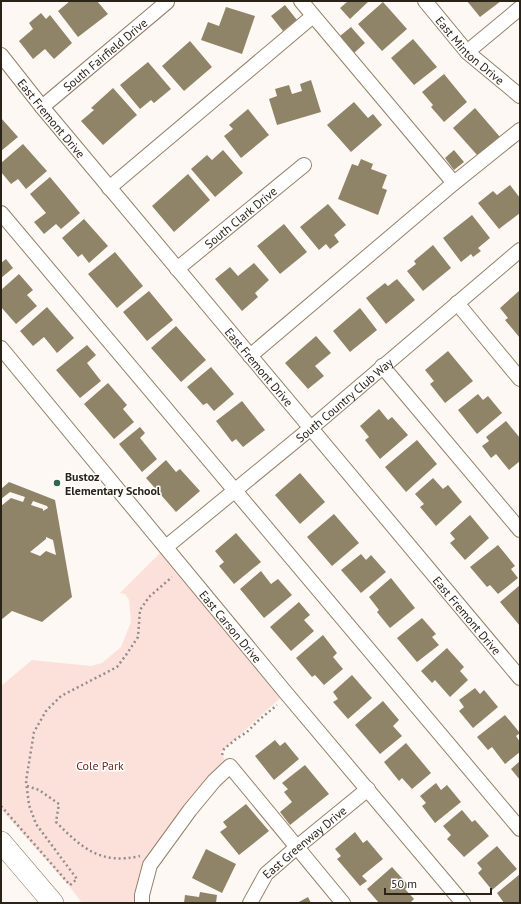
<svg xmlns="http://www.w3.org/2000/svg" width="521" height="904" viewBox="0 0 521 904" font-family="'PT Sans',sans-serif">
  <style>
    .green { fill: #fce1da }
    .building { fill: #8f8467; fill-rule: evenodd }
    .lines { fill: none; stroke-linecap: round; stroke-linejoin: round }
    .minor-casing { stroke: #958068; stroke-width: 16 }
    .highway-casing { stroke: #958068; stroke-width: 22 }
    .path { stroke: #948d85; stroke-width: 2.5; stroke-dasharray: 2 3; stroke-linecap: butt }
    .minor { stroke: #fff; stroke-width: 14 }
    .highway { stroke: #fff; stroke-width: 21 }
    .poi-dot { fill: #2f674f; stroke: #fff; stroke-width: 1.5 }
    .labels { text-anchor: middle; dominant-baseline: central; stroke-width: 3; stroke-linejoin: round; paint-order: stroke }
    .street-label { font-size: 12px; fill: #2b2218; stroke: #fff }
    .poi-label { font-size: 12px; font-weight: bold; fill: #2b2218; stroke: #fff; text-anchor: start }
    .park-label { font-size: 12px; fill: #672e20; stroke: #fff }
  </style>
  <rect width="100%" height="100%" fill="#fdf8f3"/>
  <!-- green -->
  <path class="green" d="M166,547L286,693L220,753L230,766L170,838L142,895L132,903H82L70,887L1,809V686L32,660L91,666L102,663L121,647L131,622L129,600L125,594L120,593Z"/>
  <!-- building -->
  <path class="building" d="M70,1H97L108,14L78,37L58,11Z
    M345,1H369L350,19L340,8L347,2Z
    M467,1H501L480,17Z
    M383,2L407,29L382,51L358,24Z
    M285,5L297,20L283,31L271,16Z
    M226,7L255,16L242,54L201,40L208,22L219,26Z
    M41,13L46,19L50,15L72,43L54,59L45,49L33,59L19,41L33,29L29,23Z
    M351,27L365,43L354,53L340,36Z
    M413,39L437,67L414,85L391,58Z
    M190,41L212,67L184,91L162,66Z
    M148,62L171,89L154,103L151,100L140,109L120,85Z
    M444,74L467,102L444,122L431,107L433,105L422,92Z
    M311,80L321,112L277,125L269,99L277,96L275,89L289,85L292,94L302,91L300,84Z
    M113,88L137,115L103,145L81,121L94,110L91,108Z
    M354,102L368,118L373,114L382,125L351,152L327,125Z
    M475,108L500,137L478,156L453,128Z
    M248,109L269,135L241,158L224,136L233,129L229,125Z
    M1,118L18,137L1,151Z
    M23,144L47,171L26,189L18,179L11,184L1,172V163Z
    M223,150L243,173L215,197L191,169L207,155L212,160Z
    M454,150L464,162L454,170L445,158Z
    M361,159L373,164L371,169L387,175L382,188L387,190L378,215L338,199L352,164L358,166Z
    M188,174L210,200L174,232L152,206Z
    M50,177L80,213L61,229L56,224L44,234L34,222L46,213L30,194Z
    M510,185L520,198V213L499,229L478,203L493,191L497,195Z
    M328,204L346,225L334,235L339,242L330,249L326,244L319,250L300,227Z
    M472,215L490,238L478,248L481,251L473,257L471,254L461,262L443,238Z
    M84,219L108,246L89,263L82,254L78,257L62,238Z
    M284,224L307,252L280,274L257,246Z
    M433,245L451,268L423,291L407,271L416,264L414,261Z
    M115,252L143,286L117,308L88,274Z
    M6,259L13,268L1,278V263Z
    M254,263L269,280L255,293L258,297L242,311L215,279L230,267L238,276Z
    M19,274L33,290L27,295L37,306L16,324L1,307V290Z
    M397,279L415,300L386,324L366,298L385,283L388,286Z
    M149,291L173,320L147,341L123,312Z
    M519,291L520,293V338L505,320L508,318L500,308Z
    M47,307L74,338L57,353L44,337L33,346L20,331Z
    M360,308L377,330L350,352L333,331Z
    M176,326L206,360L181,382L151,348Z
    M316,336L331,353L315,366L324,376L308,389L285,363Z
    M87,345L96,355L87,363L101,381L80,398L56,370Z
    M448,351L473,381L445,403L430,384L434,381L425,370Z
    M211,367L234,394L214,411L207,403L203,405L187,387Z
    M108,383L127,405L123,409L134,422L114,439L84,404Z
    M478,394L483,400L488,396L502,413L477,434L458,410Z
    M242,401L265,430L243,447L236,439L232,442L216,421Z
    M379,409L388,420L392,417L408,435L380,459L365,440L369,437L360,426Z
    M506,421L520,438V461L509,470L496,454L491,458L482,446L489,441L486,437Z
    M140,427L145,433L140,438L157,459L142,472L119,444Z
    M417,440L437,464L406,492L385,467Z
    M166,460L176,472L180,469L200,491L176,512L146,478Z
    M300,473L325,502L300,524L275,495Z
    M433,478L443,489L448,485L462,502L436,526L420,507L424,504L415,494Z
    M9,482L55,500L72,597L42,622L12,611L1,620V506L11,498L23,502L25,497L10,492L1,499V489ZM33,501L47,506L48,508L43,511V509L31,505ZM46,537L53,540L56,555L46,551L40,556L30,552L46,539Z
    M334,514L359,543L332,566L307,537Z
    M470,515L489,538L465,560L450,543L455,539L450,533Z
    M236,533L261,562L234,584L219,566L224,562L215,551Z
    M498,545L515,566L511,569L518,578L498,594L490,585L487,587L470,567Z
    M361,554L366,560L371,555L386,572L361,593L341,570Z
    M261,571L271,584L278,579L292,595L264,618L240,589Z
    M391,578L415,608L390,628L377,612L379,610L369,597Z
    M520,585V626L500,602Z
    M299,602L310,615L304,620L314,631L291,651L270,627Z
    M422,618L436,634L432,637L439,645L417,662L397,638Z
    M323,635L337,653L333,657L343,669L324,685L315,675L312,677L296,658Z
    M447,648L464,667L460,671L468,680L450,697L435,680L432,683L421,671Z
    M352,675L372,698L348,719L333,702L338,699L333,692Z
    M475,688L480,694L484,690L498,707L473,728L459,711L464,707L459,700Z
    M383,701L399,720L393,726L402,736L380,754L355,725Z
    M505,715L520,733L516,736L520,742V752L505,764L492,747L488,750L477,737Z
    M275,740L280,746L285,742L299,759L274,780L255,756Z
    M406,743L431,773L412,789L402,778L399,781L384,762Z
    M520,761V780L511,769Z
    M305,765L329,794L290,825L280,812L292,802L284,792L288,789L282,783Z
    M436,783L441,790L447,785L461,802L435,823L422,806L426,803L420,796Z
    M246,804L269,831L239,855L220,832L227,827L223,822Z
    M462,810L472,822L475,820L489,836L464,857L447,839L451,835L443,826Z
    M355,832L363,843L367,840L383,859L362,876L367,881L360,886L337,859L341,856L335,849Z
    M497,846L517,869L492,890L478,873L482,869L477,863Z
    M206,849L236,864L222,893L192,878Z
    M392,867L409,886L405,889L414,899L410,903H379L367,889Z
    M520,874V903H504L497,893Z
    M200,892L217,895L216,903H184L185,895L199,897Z
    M308,897L311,903H297Z"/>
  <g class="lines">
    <!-- minor casing -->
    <g class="minor-casing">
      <g id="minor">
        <path d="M301,1L454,183"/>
        <path id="s1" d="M425,1L467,52L520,96"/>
        <path d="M467,52L520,8"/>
        <path id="s2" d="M1,55L42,107L520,678"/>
        <path id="s3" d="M42,107L167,2"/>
        <path d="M109,188L313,16"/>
        <path d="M1,213L520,829"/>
        <path id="s4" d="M177,269L304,165"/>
        <path d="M457,303L520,379"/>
        <path id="s5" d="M1,348L286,693L463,903"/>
        <path d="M250,356L454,183L520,130"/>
        <path d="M382,366L520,530"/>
        <path id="s6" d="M166,547L311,428L520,250"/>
        <path d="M142,903V895L150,865L190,810L214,781L230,766L343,903"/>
        <path id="s7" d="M250,903L266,874L297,847L368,789"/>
      </g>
    </g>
    <!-- highway casing -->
    <g class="highway-casing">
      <path id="highway" d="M1,842L53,903"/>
    </g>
    <!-- path -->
    <path class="path" d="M222,755L224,749L236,739L247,732L259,720L277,705
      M27,786L39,790L59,804L56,822C82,848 100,865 140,856
      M1,806L70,885L77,879L36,824L29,805L26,781L34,732L46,711L61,696L117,667L126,655L138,637L140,610L149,597L172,577"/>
    <!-- minor -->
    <use href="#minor" class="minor"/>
    <!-- highway -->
    <use href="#highway" class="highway"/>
  </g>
  <!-- markers -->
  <circle class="poi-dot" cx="57" cy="483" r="4"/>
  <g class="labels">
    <!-- street labels -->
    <g class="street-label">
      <text stroke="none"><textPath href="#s1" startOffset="67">East Minton Drive</textPath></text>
      <text stroke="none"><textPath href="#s3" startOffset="82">South Fairfield Drive</textPath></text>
      <text stroke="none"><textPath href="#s2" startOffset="81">East Fremont Drive</textPath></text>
      <text stroke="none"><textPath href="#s4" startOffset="82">South Clark Drive</textPath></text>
      <text stroke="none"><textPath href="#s2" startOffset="405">East Fremont Drive</textPath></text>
      <text stroke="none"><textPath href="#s6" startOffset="231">South Country Club Way</textPath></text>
      <text stroke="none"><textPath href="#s2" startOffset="729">East Fremont Drive</textPath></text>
      <text stroke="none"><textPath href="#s5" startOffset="361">East Carson Drive</textPath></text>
      <text stroke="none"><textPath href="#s7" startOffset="83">East Greenway Drive</textPath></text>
    </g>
    <!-- poi labels -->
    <g class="poi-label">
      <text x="65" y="476">Bustoz<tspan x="65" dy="14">Elementary School</tspan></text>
    </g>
    <!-- park labels -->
    <g class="park-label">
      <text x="100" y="765">Cole Park</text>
    </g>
  </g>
  <!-- border -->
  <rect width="521" height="904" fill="none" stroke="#2b2218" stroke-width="4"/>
  <!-- scale -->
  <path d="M385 888v6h106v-6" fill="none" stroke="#2b2218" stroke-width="2"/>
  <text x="391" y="888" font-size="12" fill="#2b2218" stroke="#ffffff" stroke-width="3" paint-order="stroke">50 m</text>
</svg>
